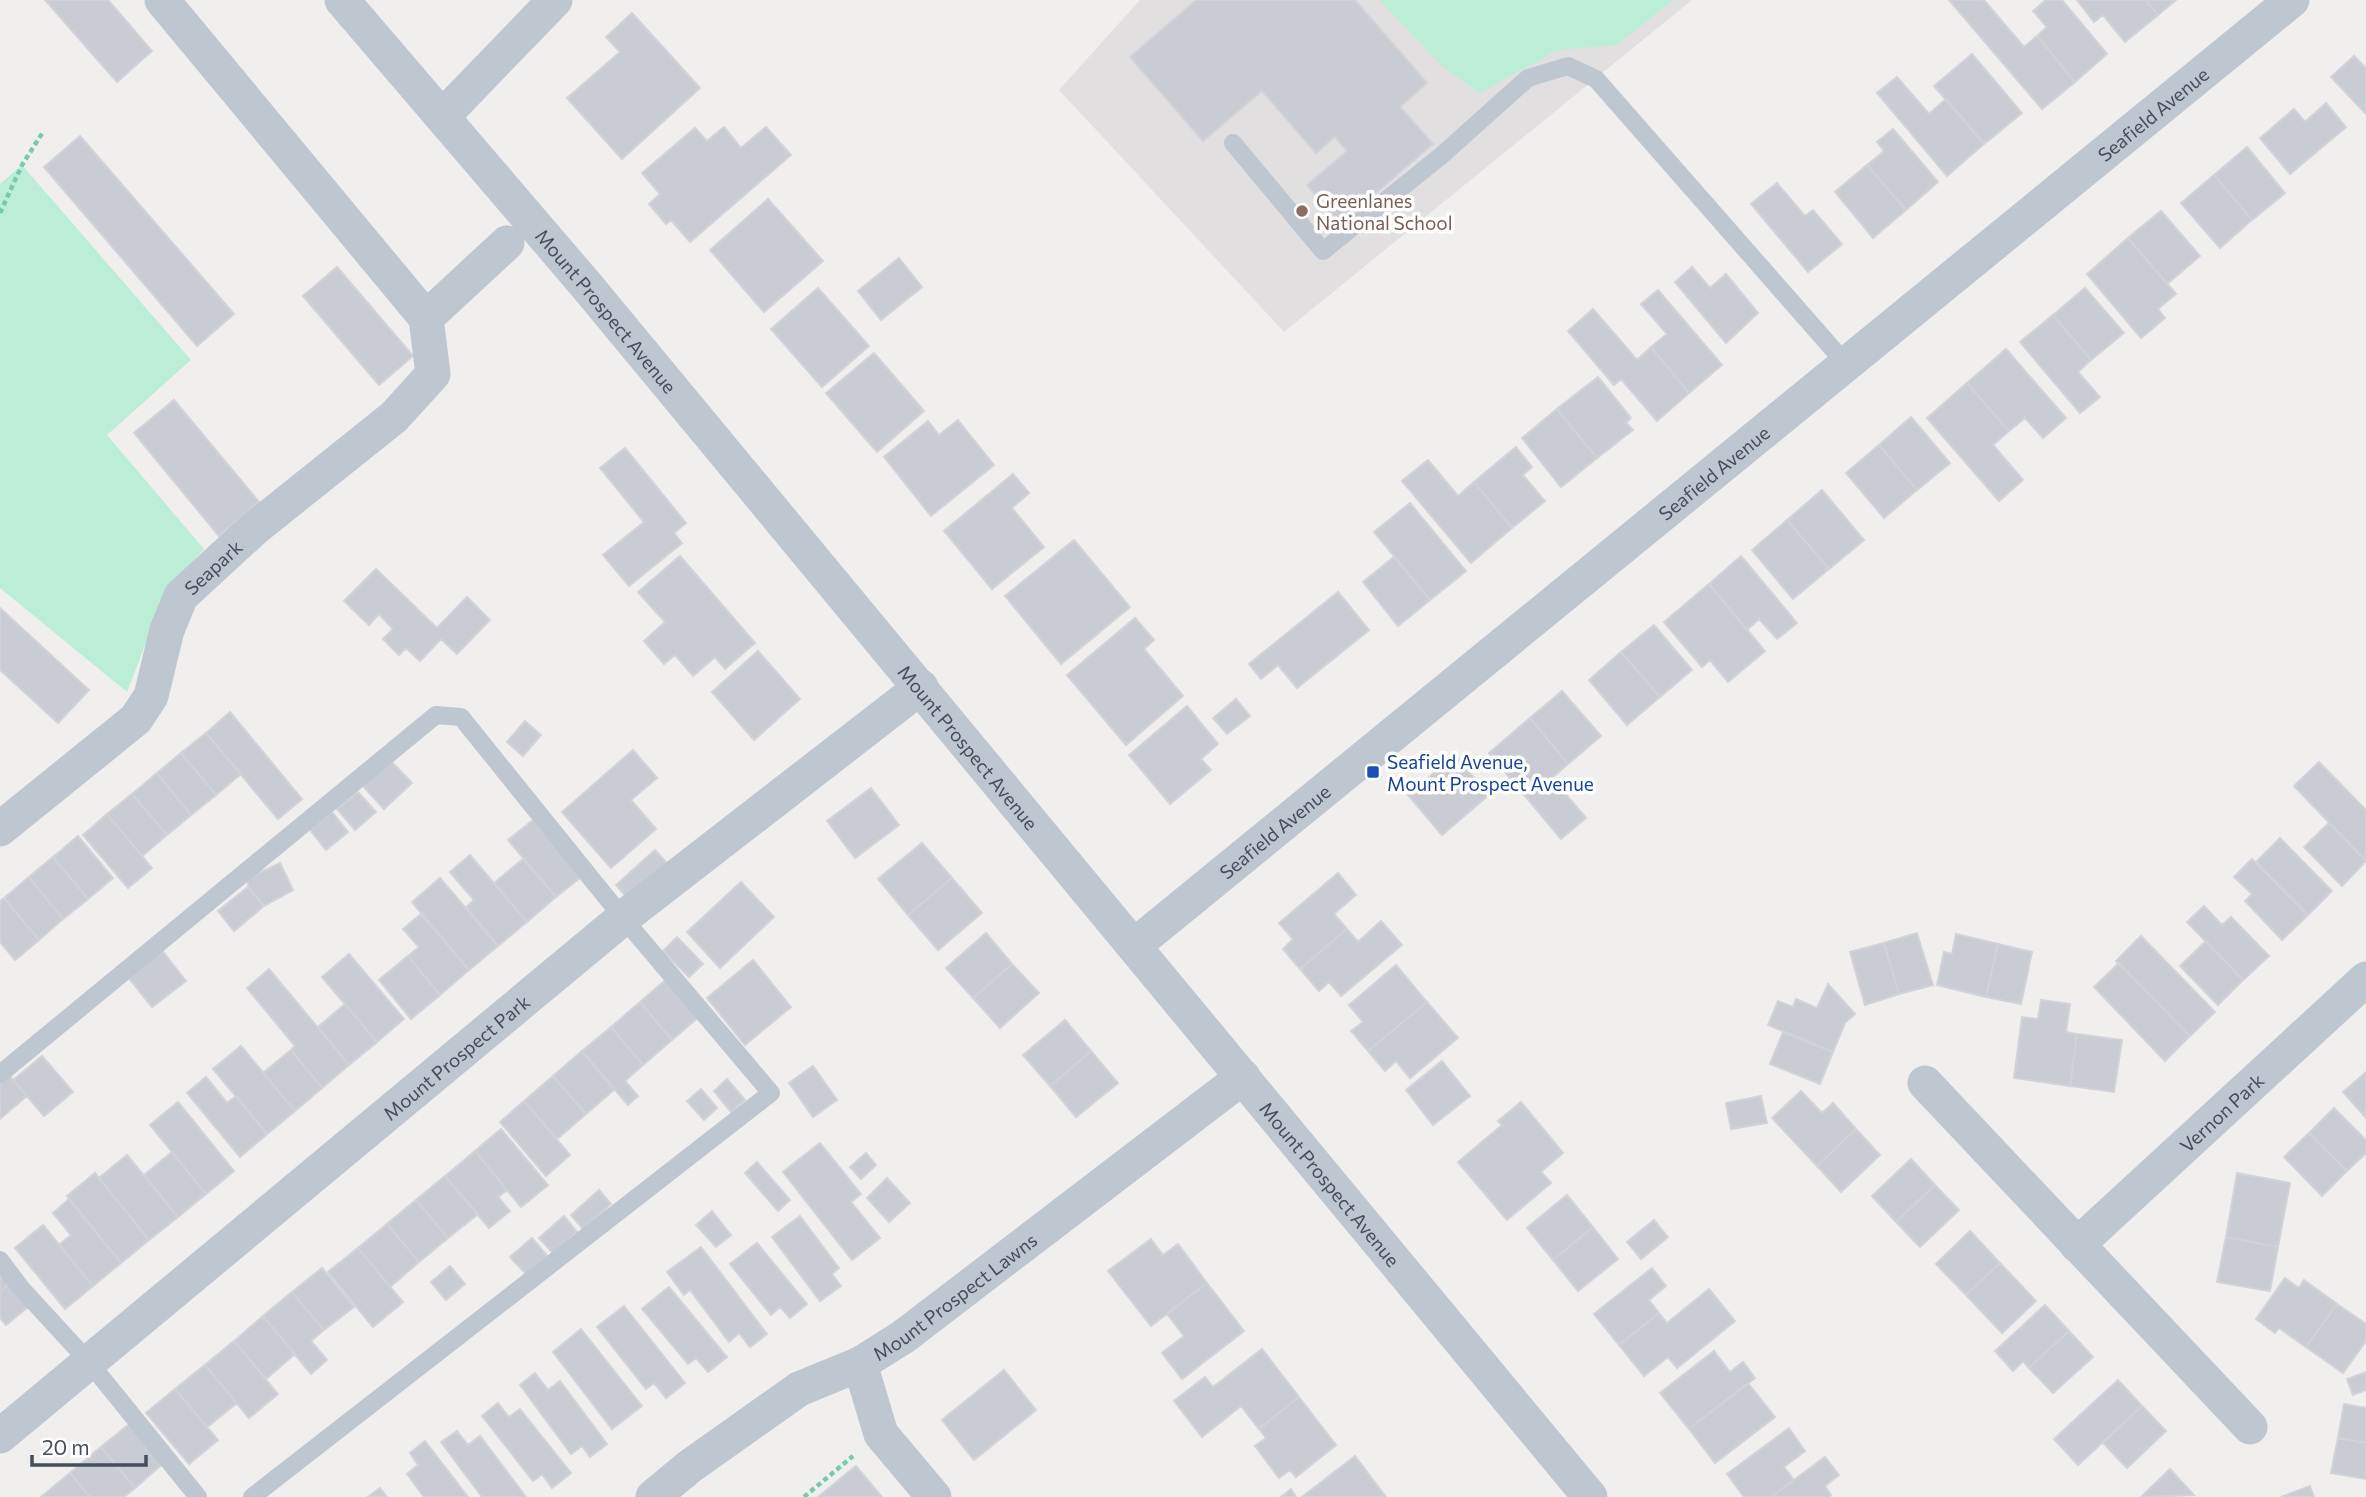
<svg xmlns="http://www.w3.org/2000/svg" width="2366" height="1497" viewBox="0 0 2366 1497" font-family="Commissioner,sans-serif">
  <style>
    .education { fill: #e2dfe0 }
    .green { fill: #bceed7 }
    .building { fill: #caccd4; stroke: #d2d3d9; stroke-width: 2 }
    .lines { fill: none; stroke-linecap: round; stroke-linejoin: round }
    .path { stroke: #75cbae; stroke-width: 4.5; stroke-dasharray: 5 3.5; stroke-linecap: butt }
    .service { stroke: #bec6d0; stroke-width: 18 }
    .minor { stroke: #bec6d0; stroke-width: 35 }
    .education-dot { fill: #8d6e63; stroke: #fff; stroke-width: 2.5 }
    .transit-dot { fill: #1a4fb4; stroke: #fff; stroke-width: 2.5 }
    .labels { text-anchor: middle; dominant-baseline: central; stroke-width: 7; stroke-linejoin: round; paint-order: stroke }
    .street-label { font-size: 19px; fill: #464e5b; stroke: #fff }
    .education-label { font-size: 19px; fill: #785e54; stroke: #fff; text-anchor: start }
    .transit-label { font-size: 19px; fill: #164399; stroke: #fff; text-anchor: start }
  </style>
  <rect width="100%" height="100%" fill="#f1eeee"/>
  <!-- education -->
  <path class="education" d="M1140,0H1692L1284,332L1059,90Z"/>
  <!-- green -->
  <path class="green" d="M1379,0H1673L1617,45L1557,50L1480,93L1443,67Z
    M22,165L191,360L107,435L204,549L165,594L127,692L0,588V184Z"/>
  <!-- building -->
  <path class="building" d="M45,0H108L152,51L117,82Z
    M1196,0H1355L1427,83L1400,107L1433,144L1340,224L1307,185L1347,151L1335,137L1316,153L1262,91L1203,141L1130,57Z
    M1949,0H1984L2024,47L2037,36L2075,82L2042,109Z
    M2046,0H2062L2107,54L2075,82L2037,36L2047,27L2033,11Z
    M2077,0H2146L2158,15L2125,42L2103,15L2094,22Z
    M2146,0H2176L2158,15Z
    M632,13L700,88L622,159L567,98L620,52L606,37Z
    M1972,54L2022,113L1984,144L1934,86Z
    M2354,56L2366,68V114L2331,77Z
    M1897,77L1929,114L1946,99L1984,144L1947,176L1877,93Z
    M2326,103L2346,127L2290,174L2260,138L2294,109L2305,122Z
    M724,127L741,148L766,127L791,155L690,242L671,220L666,224L649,204L660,194L642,173L695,128L707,141Z
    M1893,129L1938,182L1906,210L1867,165L1884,151L1877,142Z
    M80,136L234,314L197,346L44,167Z
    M2247,147L2285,193L2252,220L2214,175Z
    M1867,165L1906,210L1873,238L1835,192Z
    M2214,175L2252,220L2220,248L2181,203Z
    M1777,183L1805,216L1813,210L1842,244L1808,272L1751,204Z
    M768,199L823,261L764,312L710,250Z
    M2161,211L2200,256L2167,284L2128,238Z
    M2128,238L2176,294L2158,309L2165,318L2141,338L2087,274Z
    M899,258L922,287L881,320L858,291Z
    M337,267L413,356L379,385L303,296Z
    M1692,267L1710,288L1726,274L1758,313L1726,343L1675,282Z
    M818,288L869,346L822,387L771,329Z
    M2085,288L2124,333L2091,360L2053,315Z
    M1658,290L1722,365L1689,393L1651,347L1667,334L1641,304Z
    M1593,309L1637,360L1651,347L1689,393L1657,421L1621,379L1614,385L1568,331Z
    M2053,315L2091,360L2078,372L2100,397L2080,413L2020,342Z
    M2006,349L2066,418L2043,438L2025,418L2009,431L1967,383Z
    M874,353L924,411L877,452L826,393Z
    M1598,377L1631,418L1626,423L1633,430L1597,458L1557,409Z
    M1967,383L2009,431L1993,445L2023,480L1999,501L1927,418Z
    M174,400L259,502L219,536L134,433Z
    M1557,409L1597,458L1561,487L1522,438Z
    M1911,417L1950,463L1917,490L1879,445Z
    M958,420L994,465L931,516L884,457L928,421L939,435Z
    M1879,445L1917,490L1884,518L1846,473Z
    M1516,447L1532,467L1523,475L1545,501L1512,528L1474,482Z
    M625,448L686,523L674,533L682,543L629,586L603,555L644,522L600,468Z
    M1428,460L1458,496L1474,482L1512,528L1471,563L1402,481Z
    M1013,474L1029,493L1012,508L1044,547L992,589L944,531Z
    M1822,490L1864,540L1829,569L1787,520Z
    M1410,503L1466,571L1430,600L1374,532Z
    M1787,520L1829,569L1793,599L1752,550Z
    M1074,540L1130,607L1061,664L1005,596Z
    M680,556L755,643L725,669L715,657L693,676L675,655L664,664L644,641L665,622L638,592Z
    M1741,556L1797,623L1777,639L1759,619L1747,630L1709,584Z
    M1394,557L1430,600L1398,626L1363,582Z
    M376,569L437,628L467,597L490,620L457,654L441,639L420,661L406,648L399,655L383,639L393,629L379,614L369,625L344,601Z
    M1709,584L1765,651L1728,682L1710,660L1702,667L1664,622Z
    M1338,592L1369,630L1297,688L1278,665L1261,679L1249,664Z
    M0,608L89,690L58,723L0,670Z
    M1135,618L1154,640L1144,649L1183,696L1126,745L1067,675Z
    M1654,625L1692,670L1660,697L1621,652Z
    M758,651L800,699L754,740L712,692Z
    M1621,652L1660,697L1627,725L1589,680Z
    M1562,691L1601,736L1568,764L1530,718Z
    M1236,699L1250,716L1227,734L1213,718Z
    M1187,706L1218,744L1201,759L1211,770L1170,804L1129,755Z
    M230,712L302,799L278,819L206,733Z
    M1530,718L1568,764L1552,778L1586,818L1561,839L1489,753Z
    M525,721L541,735L523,756L507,742Z
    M206,733L241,774L216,795L181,753Z
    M633,750L657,778L631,800L656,829L611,868L562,812Z
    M181,753L216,795L191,815L157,773Z
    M1455,755L1489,795L1442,835L1408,795Z
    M390,760L412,783L384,809L363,786Z
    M2319,762L2366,810V861L2294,786Z
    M157,773L191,815L167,835L132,794Z
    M871,788L899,825L855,858L827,821Z
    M358,792L376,812L355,830L337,809Z
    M132,794L167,835L142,856L107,814Z
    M332,812L348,832L326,850L310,830Z
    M107,814L152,868L128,888L83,835Z
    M533,820L581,877L556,897L508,840Z
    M2329,823L2366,861L2342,886L2304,847Z
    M78,836L113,878L88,899L53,857Z
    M2280,838L2332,891L2308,915L2256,862Z
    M922,843L952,878L908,915L878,879Z
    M655,850L673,870L634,905L616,885Z
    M470,855L527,922L498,946L466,907L474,900L450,872Z
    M53,857L88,899L63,919L29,877Z
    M523,859L556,897L527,922L494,883Z
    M2252,859L2308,915L2282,940L2245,901L2252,894L2234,877Z
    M280,863L293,890L264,906L248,887V878Z
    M1338,873L1356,895L1334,914L1347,929L1300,969L1283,949L1293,939L1279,923Z
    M29,877L63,919L39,940L4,898Z
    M440,878L498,946L469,970L412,902Z
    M952,878L982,913L938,950L908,915Z
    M741,882L774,917L720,968L687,932Z
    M248,887L264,906L234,931L218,911Z
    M4,898L39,940L15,960L0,942V901Z
    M2204,906L2222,925L2231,917L2269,956L2243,980L2187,922Z
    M421,914L469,970L440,995L408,956L419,947L403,929Z
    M1381,921L1402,945L1341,996L1329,982L1319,991L1300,969L1347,929L1358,942Z
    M986,933L1012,964L973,998L946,968Z
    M1917,933L1933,985L1899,994L1884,943Z
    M1956,934L1998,944L1986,997L1937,985L1944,952L1952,954Z
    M2141,936L2215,1012L2190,1036L2116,961Z
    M677,937L703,964L689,977L663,951Z
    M2206,941L2243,980L2218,1005L2180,966Z
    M1884,943L1899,994L1865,1005L1850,952Z
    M1998,944L2032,952L2021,1004L1986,997Z
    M161,949L186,981L152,1007L127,976Z
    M349,954L404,1019L377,1042L322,977Z
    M408,956L440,995L411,1019L379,980Z
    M753,960L791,1007L745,1045L707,998Z
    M2119,963L2190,1036L2165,1061L2094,987Z
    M1012,964L1039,993L1000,1028L973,998Z
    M1396,965L1427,1002L1368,1051L1351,1031L1363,1022L1349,1005Z
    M269,969L349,1065L322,1088L291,1050L295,1046L247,988Z
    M669,977L701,1015L672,1040L640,1002Z
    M1828,984L1855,1014L1845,1023L1833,1052L1768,1025L1778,1001L1793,1007L1796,999L1817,1008Z
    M2041,1000L2070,1004L2066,1032L2077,1034L2070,1086L2014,1078L2022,1017L2038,1019Z
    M640,1002L672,1040L643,1065L611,1027Z
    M1427,1002L1458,1038L1410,1078L1396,1061L1385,1071L1368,1051Z
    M345,1004L377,1042L349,1065L318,1027Z
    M1065,1020L1091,1051L1050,1086L1023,1055Z
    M611,1027L643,1065L625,1081L638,1096L628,1105L582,1051Z
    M1783,1032L1833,1052L1820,1084L1770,1064Z
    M2077,1034L2122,1040L2114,1092L2070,1086Z
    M241,1046L295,1111L267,1134L213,1069Z
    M291,1050L322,1088L295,1111L263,1073Z
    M582,1051L614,1090L586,1114L553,1076Z
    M1091,1051L1118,1083L1076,1117L1050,1086Z
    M42,1056L73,1092L44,1116L13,1080Z
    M1442,1061L1470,1096L1433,1125L1406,1090Z
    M813,1066L837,1100L813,1117L789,1083Z
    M2366,1072V1118L2343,1092Z
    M7,1073L27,1096L0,1119V1079Z
    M553,1076L586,1114L557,1139L524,1101Z
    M206,1077L227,1103L236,1096L267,1134L240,1157L187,1093Z
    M727,1079L745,1100L731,1112L714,1091Z
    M701,1089L717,1108L704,1120L687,1101Z
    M1801,1091L1822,1113L1833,1103L1856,1129L1817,1166L1772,1118Z
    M1761,1096L1767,1123L1731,1129L1726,1103Z
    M524,1101L570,1155L546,1176L500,1122Z
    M178,1102L234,1171L206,1194L150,1125Z
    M1521,1102L1563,1153L1541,1172L1551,1183L1507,1220L1458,1162L1502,1125L1498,1121Z
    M2334,1108L2366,1140V1153L2347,1171L2309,1133Z
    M501,1129L548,1185L521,1207L475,1151Z
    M1856,1129L1880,1155L1841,1192L1817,1166Z
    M2309,1133L2347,1171L2322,1196L2284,1157Z
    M820,1143L861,1194L851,1202L880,1238L852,1260L783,1172Z
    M475,1151L507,1190L498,1197L510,1211L489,1228L445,1176Z
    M172,1152L206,1194L178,1217L144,1175Z
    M866,1153L876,1165L861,1179L850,1167Z
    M127,1155L178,1217L149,1240L99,1178Z
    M1911,1159L1935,1185L1896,1222L1872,1196Z
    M757,1162L790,1200L778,1211L745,1173Z
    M95,1173L149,1240L121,1263L67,1196Z
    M2237,1173L2290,1183L2278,1247L2226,1237Z
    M445,1176L478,1214L448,1238L416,1200Z
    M887,1178L910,1203L889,1222L867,1198Z
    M1935,1185L1959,1210L1920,1247L1896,1222Z
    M599,1190L611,1204L583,1229L571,1215Z
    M1567,1195L1593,1227L1553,1260L1527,1228Z
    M69,1199L121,1263L93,1286L59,1245L71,1235L53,1213Z
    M416,1200L448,1238L419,1262L387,1224Z
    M712,1211L731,1235L716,1247L696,1225Z
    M564,1216L577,1232L553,1253L539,1238Z
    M800,1216L839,1268L832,1274L841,1286L820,1301L772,1237Z
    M1654,1220L1668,1237L1641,1259L1627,1242Z
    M387,1224L419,1262L390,1287L358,1248Z
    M43,1225L93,1286L65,1309L15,1248Z
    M1593,1227L1618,1259L1578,1291L1553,1260Z
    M1970,1231L2000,1263L1966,1295L1936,1264Z
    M2226,1237L2278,1247L2270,1291L2217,1282Z
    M532,1238L548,1257L527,1275L510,1257Z
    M1151,1239L1163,1255L1178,1244L1207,1283L1151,1326L1108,1271Z
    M757,1243L807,1304L790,1318L780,1307L771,1315L730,1264Z
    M701,1247L767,1334L750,1347L739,1333L729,1342L690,1290L684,1295L667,1272Z
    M358,1248L403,1302L373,1327L328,1272Z
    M2000,1263L2036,1301L2002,1333L1966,1295Z
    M450,1266L465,1284L446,1300L431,1282Z
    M322,1268L354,1307L324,1330L292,1292Z
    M1652,1268L1666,1286L1649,1300L1659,1313L1619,1345L1594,1314Z
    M0,1274L9,1284L0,1292Z
    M2285,1278L2299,1288L2304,1280L2337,1304L2306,1347L2279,1328L2275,1333L2256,1319Z
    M1207,1283L1244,1331L1182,1379L1162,1353L1184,1336L1167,1314Z
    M9,1284L28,1307L6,1325L0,1318V1292Z
    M669,1287L727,1357L708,1372L696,1358L688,1364L642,1309Z
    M1709,1289L1735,1321L1677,1368L1668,1357L1644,1376L1619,1345L1659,1313L1667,1323Z
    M292,1292L324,1330L311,1341L327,1360L311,1374L263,1316Z
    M2337,1304L2366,1324V1341L2343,1373L2306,1347Z
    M2045,1305L2069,1331L2029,1368L2023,1361L2013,1371L1995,1351Z
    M624,1306L685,1383L666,1398L654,1383L646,1389L597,1327Z
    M263,1316L295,1354L266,1379L234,1341Z
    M581,1329L642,1406L612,1429L553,1352Z
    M2069,1331L2093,1357L2053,1393L2029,1368Z
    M234,1341L278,1394L249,1418L205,1365Z
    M1262,1349L1299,1397L1259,1429L1241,1406L1202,1437L1174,1401L1205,1377L1213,1387Z
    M1714,1351L1730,1372L1743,1362L1755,1378L1689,1429L1660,1393Z
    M205,1365L237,1403L207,1427L175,1389Z
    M1004,1370L1036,1410L974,1460L942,1420Z
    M2366,1372V1390L2353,1395L2347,1379Z
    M535,1373L548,1390L560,1381L607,1444L590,1457L582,1446L571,1454L520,1385Z
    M2118,1380L2142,1406L2078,1465L2054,1439Z
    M1748,1383L1775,1417L1715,1463L1689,1429Z
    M175,1389L218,1440L189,1464L146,1413Z
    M1299,1397L1336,1445L1296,1477L1290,1470L1279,1478L1255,1446L1266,1438L1259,1429Z
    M498,1403L509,1417L520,1409L571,1473L552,1488L542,1474L533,1481L482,1416Z
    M2344,1404L2366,1408V1443L2338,1438Z
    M2142,1406L2166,1431L2127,1468L2103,1443Z
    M132,1422L165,1462L135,1488L101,1447Z
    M1789,1428L1805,1451L1784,1467L1794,1480L1771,1497H1744L1727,1474Z
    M457,1431L468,1445L480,1436L526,1497H482L441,1442Z
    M2338,1438L2366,1443V1479L2331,1473Z
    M425,1441L468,1497H424L407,1474L418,1465L410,1453Z
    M101,1447L135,1488L124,1497H90L70,1473Z
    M1355,1456L1386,1497H1302Z
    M1825,1457L1839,1475L1825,1486L1831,1495L1829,1497H1771Z
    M856,1466L882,1497H818Z
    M2170,1469L2194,1495L2141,1497Z
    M70,1473L90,1497H41Z
    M2310,1486L2314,1497H2281Z
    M380,1488L387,1497H368Z
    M1291,1489L1296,1497H1281Z"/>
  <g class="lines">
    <!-- path -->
    <path class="path" d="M0,213L22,165L43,132
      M804,1497L853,1456"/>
    <!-- service -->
    <path class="service" d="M1233,143L1323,251L1442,155L1528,78L1568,66L1596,79L1846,364
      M0,1074L436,715L461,717L623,918L771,1093L252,1497
      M0,1260L21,1288L89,1362L198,1497"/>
    <!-- minor -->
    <g class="minor">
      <path id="s1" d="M342,0L586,285L1590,1497"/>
      <path d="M443,116L555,0"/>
      <path d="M426,318L507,243"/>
      <path id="s2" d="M0,829L136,719L151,696L167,630L181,596L255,528L394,417L433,374L426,318L162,0"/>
      <path id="s3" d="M1135,945L2292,0"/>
      <path d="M1925,1083L2250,1427"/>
      <path id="s4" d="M2077,1245L2366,979"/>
      <path d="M860,1364L881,1434L934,1497"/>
      <path id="s5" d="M0,1436L623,918L921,687"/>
      <path id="s6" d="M653,1497L689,1467L799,1389L860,1364L903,1337L1243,1077"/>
    </g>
  </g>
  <!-- markers -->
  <circle class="education-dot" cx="1302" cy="211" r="7"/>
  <rect class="transit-dot" x="1366" y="765" width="14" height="14" rx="3.5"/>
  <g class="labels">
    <!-- street labels -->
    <g class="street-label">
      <text stroke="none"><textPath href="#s3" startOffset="1314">Seafield Avenue</textPath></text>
      <text stroke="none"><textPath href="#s1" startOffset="408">Mount Prospect Avenue</textPath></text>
      <text stroke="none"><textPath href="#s3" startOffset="747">Seafield Avenue</textPath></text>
      <text stroke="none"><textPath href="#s2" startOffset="350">Seapark</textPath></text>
      <text stroke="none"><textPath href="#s1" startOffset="975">Mount Prospect Avenue</textPath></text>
      <text stroke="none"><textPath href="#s3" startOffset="180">Seafield Avenue</textPath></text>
      <text stroke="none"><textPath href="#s5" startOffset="593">Mount Prospect Park</textPath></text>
      <text stroke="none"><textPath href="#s4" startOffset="196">Vernon Park</textPath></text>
      <text stroke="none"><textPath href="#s1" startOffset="1542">Mount Prospect Avenue</textPath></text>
      <text stroke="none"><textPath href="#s6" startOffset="364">Mount Prospect Lawns</textPath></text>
    </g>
    <!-- education labels -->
    <g class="education-label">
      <text x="1316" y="200">Greenlanes<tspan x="1316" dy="22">National School</tspan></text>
    </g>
    <!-- transit labels -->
    <g class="transit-label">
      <text x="1387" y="761">Seafield Avenue,<tspan x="1387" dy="22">Mount Prospect Avenue</tspan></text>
    </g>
  </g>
  <!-- scale -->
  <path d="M32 1455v10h114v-10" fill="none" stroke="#464e5b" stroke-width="3.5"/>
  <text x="42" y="1455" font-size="21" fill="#464e5b" stroke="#ffffff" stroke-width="5" paint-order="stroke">20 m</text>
</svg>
